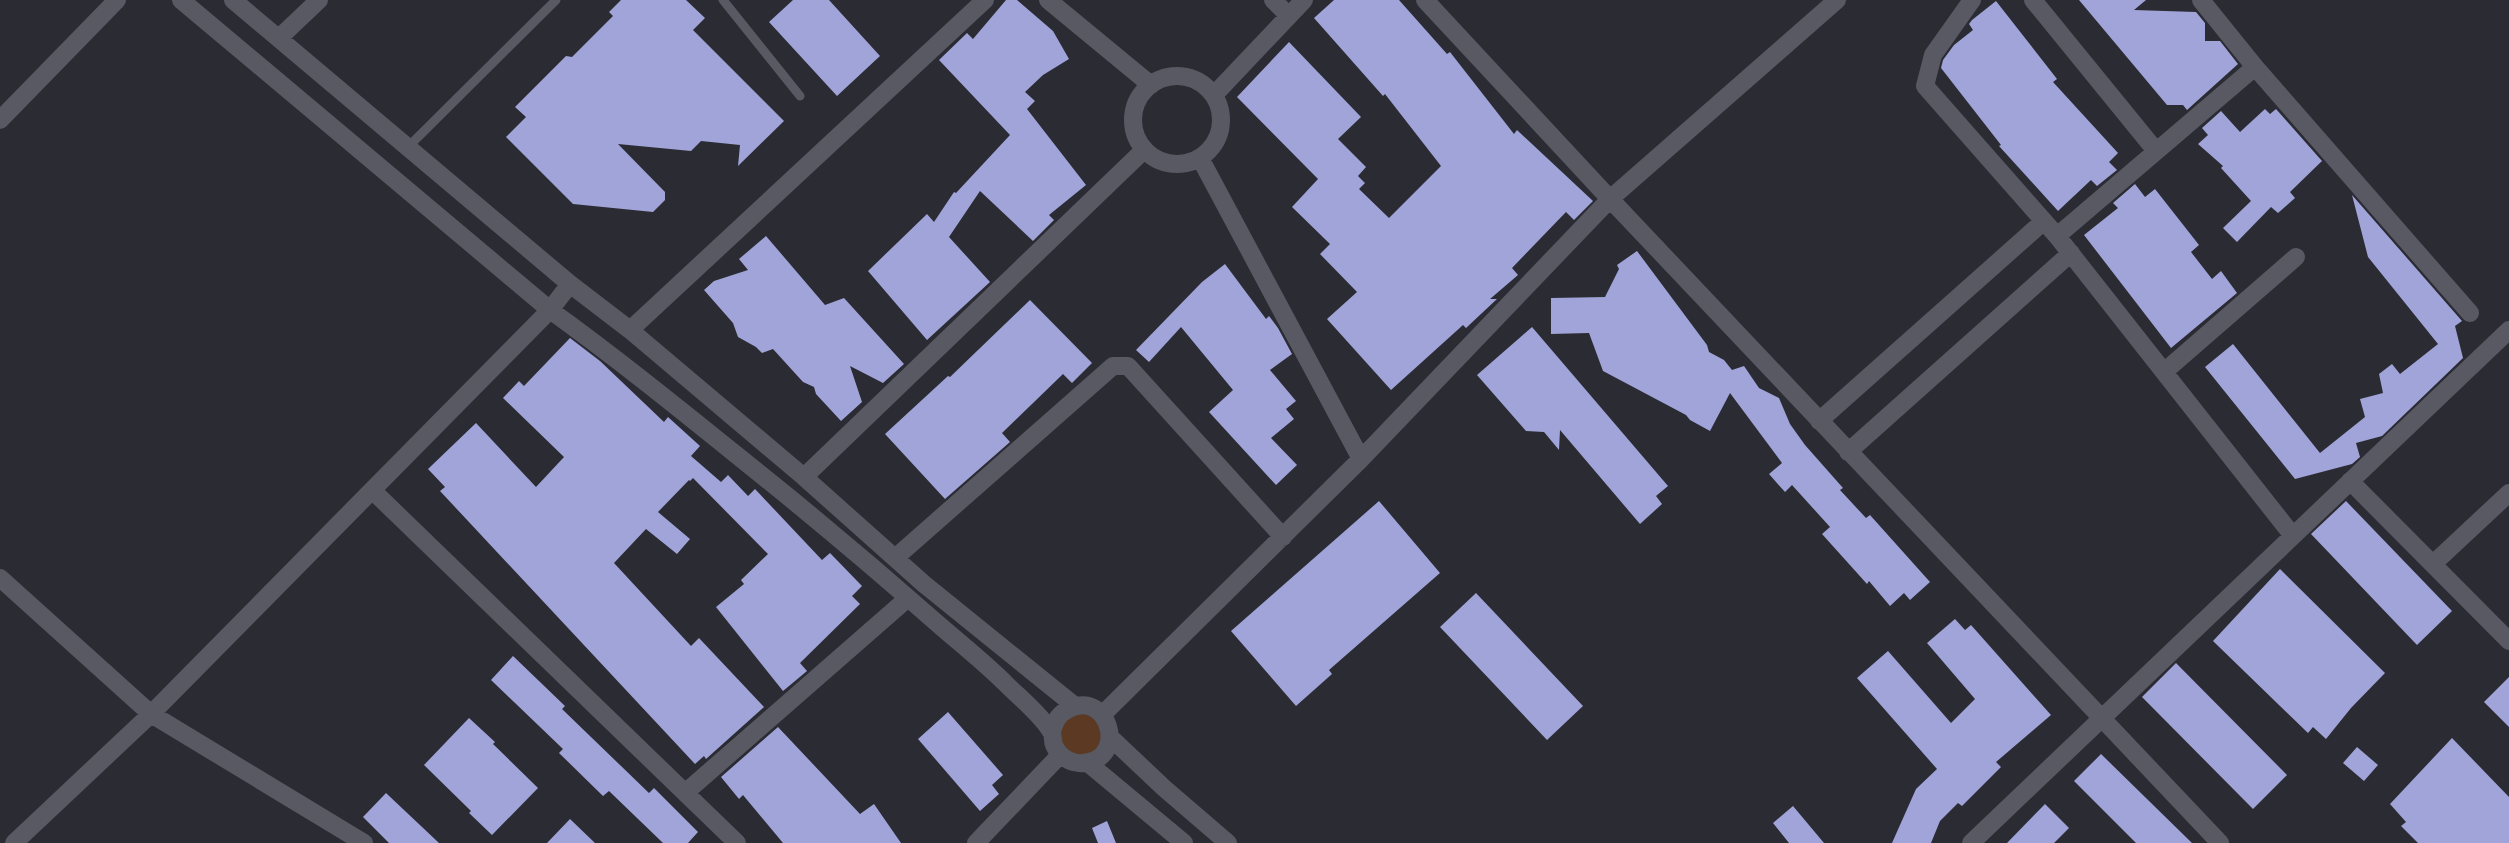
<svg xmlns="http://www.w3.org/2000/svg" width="2509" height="843" viewBox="0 0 2509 843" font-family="'Public Sans',sans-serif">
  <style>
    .green { fill: #5b3923 }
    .building { fill: #a1a4d8 }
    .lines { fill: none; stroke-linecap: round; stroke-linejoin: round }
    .service { stroke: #585962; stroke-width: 9 }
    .minor { stroke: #585962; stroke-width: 18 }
  </style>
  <rect width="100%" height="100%" fill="#2a2b33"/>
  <!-- green -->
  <path class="green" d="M1075,712L1094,715L1104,729L1098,751L1072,757L1059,742L1061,724Z"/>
  <!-- building -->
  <path class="building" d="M621,0H686L705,18L693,30L784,121L738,166L740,145L701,141L691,151L618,144L665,192V200L653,212L573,204L506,137L526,117L515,107L566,56L572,57L613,16L609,12Z
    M793,0H829L880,56L837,96L769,22Z
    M1006,0H1017L1053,31L1069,59L1043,75L1025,92L1035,101L1027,109L1086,185L1049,215L1054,220L1033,241L980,191L949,237L990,282L927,340L868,271L927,214L934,222L954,192L956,193L1010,135L939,60L967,33L973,39Z
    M1334,0H1399L1447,54L1450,52L1514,134L1517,130L1593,201L1574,220L1566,212L1512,268L1518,275L1490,299H1497L1466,328L1463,325L1391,390L1327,319L1357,292L1320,254L1330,244L1292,207L1318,179L1237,97L1289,42L1361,117L1338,139L1366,167L1358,176L1365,183L1359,189L1389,218L1441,166L1385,94L1383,96L1314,18Z
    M2079,0H2146L2134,10L2196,12L2205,23V41H2220L2238,64L2187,110L2183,105H2167Z
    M1996,1L2057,79L2053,82L2118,153L2109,162L2117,170L2097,186L2091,180L2058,211L1999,146L2001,145L1941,68L1943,60L1954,45L1973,30L1969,24L1972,20Z
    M2265,109L2270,114L2276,109L2322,161L2290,192L2295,198L2278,213L2271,207L2237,242L2223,228L2251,201L2221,168L2223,166L2198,144L2208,135L2202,128L2221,111L2240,132Z
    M2135,184L2145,197L2155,189L2199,245L2191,252L2212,279L2221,271L2237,293L2171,348L2084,235L2118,208L2113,203Z
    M2352,195L2462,321L2455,326L2463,358L2382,436L2356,443L2360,457L2352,464L2295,479L2205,367L2233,344L2320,453L2365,417L2360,399L2383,393L2379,374L2392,364L2400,374L2438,344L2368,257Z
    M766,236L825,305L844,298L904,364L883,383L850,366L862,402L841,421L816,394L814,387L803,382L773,349L762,353L756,347L738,337L733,323L704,290L714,281L748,270L739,259Z
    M1637,251L1707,345L1709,352L1724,360L1732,370L1744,366L1759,388L1779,398L1790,424L1805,445L1843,488L1840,490L1866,518L1870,515L1930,582L1910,600L1904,593L1890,606L1869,581L1867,584L1822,534L1830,527L1792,485L1785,492L1769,474L1782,463L1730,393L1710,431L1690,420L1686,415L1603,371L1589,333L1551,334V298L1605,297L1619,269L1617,265Z
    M1225,264L1266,319L1269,316L1278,328L1292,354L1270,370L1296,401L1286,409L1294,419L1271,438L1297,465L1276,485L1209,412L1233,390L1181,327L1149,362L1136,350L1202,282Z
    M1030,300L1092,363L1072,383L1063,374L1002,433L1010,442L945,499L885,434L948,376L950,377Z
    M1532,327L1668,486L1656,496L1662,504L1640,524L1560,430L1559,450L1544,432L1526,431L1477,375Z
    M570,338L600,361L664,422L668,417L700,446L691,456L721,482L728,475L748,496L755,489L822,560L830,553L862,586L852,596L860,604L800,663L807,671L783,691L716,607L744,584L741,580L768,554L693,478L690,481L689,480L658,512L690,539L677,554L646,529L614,563L691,646L699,638L764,707L706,759L704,756L695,764L440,491L445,487L428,469L476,423L536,487L564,457L503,398L519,381L524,386Z
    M1379,501L1440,573L1329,670L1332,674L1296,706L1231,631Z
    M2346,501L2452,611L2417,645L2311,534Z
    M2280,569L2385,673L2351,708L2326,739L2313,727L2308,733L2213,641Z
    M1476,593L1583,706L1547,740L1440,627Z
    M1955,619L1965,630L1971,625L2051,715L1996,762L2001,767L1962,806L1958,803L1940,821L1931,843H1892L1916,789L1937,769L1857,678L1888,651L1951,723L1975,699L1927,643Z
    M513,656L565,706L562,709L649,793L654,788L698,832L688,843H663L609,791L603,796L559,753L563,749L491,680Z
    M2176,663L2287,775L2253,809L2142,697Z
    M2509,677V727L2484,702Z
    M948,712L1003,775L992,785L999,794L980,811L918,739Z
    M469,718L495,742L493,744L538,788L492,835L469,813L471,811L424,765Z
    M778,727L860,814L874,804L901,843H783L743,795L739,799L721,777Z
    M2452,738L2509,797V843H2418L2401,826L2406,822L2390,804Z
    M2357,747L2378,765L2364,781L2343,763Z
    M2101,754L2192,843H2136L2074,781Z
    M386,793L439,843H389L363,817Z
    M2045,804L2069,828L2054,843H2007Z
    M1793,806L1824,843H1789L1773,823Z
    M570,819L595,843H547Z
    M1107,821L1116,843H1098L1092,828Z"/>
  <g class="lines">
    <!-- service -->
    <path class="service" d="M723,0L800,96
      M408,147L556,0"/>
    <!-- minor -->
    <path class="minor" d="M181,0L550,310C629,367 704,429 780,490C834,534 887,579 938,624C961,644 985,663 1006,684C1020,698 1039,713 1050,730C1054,734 1052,740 1054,745C1060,759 1075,766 1089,762C1127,753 1107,692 1071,708C1059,713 1055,720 1052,732
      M233,0L570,284L630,330L804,477L924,584L1075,706
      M1048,0L1151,85
      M1273,0L1289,16
      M1425,0L1610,199L2220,843
      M1972,0L1933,55L1925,86L2057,236L2293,536
      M2033,0L2156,151
      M2201,0L2255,67L2470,313
      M279,38L319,0
      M1133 120a44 44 0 1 1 88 0a44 44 0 1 1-88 0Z
      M1214,95L1304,0
      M0,120L117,0
      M1200,158L1361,459
      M2057,236L2255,67
      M630,330L985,0
      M2165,371L2296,257
      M1819,421L2044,221
      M1848,452L2071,253
      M804,477L1144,150
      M2350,481L2509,641
      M372,490L737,843
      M895,558L1113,366H1128L1283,537
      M2433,564L2509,493
      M0,578L151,714L364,843
      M1102,715L1361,459L1610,199L1837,0
      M1110,737L1164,788L1228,843
      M1088,763L1184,843
      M686,792L908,598
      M14,843L151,714L550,310L570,284
      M976,843L1060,755
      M1971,843L2509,330"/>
  </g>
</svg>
